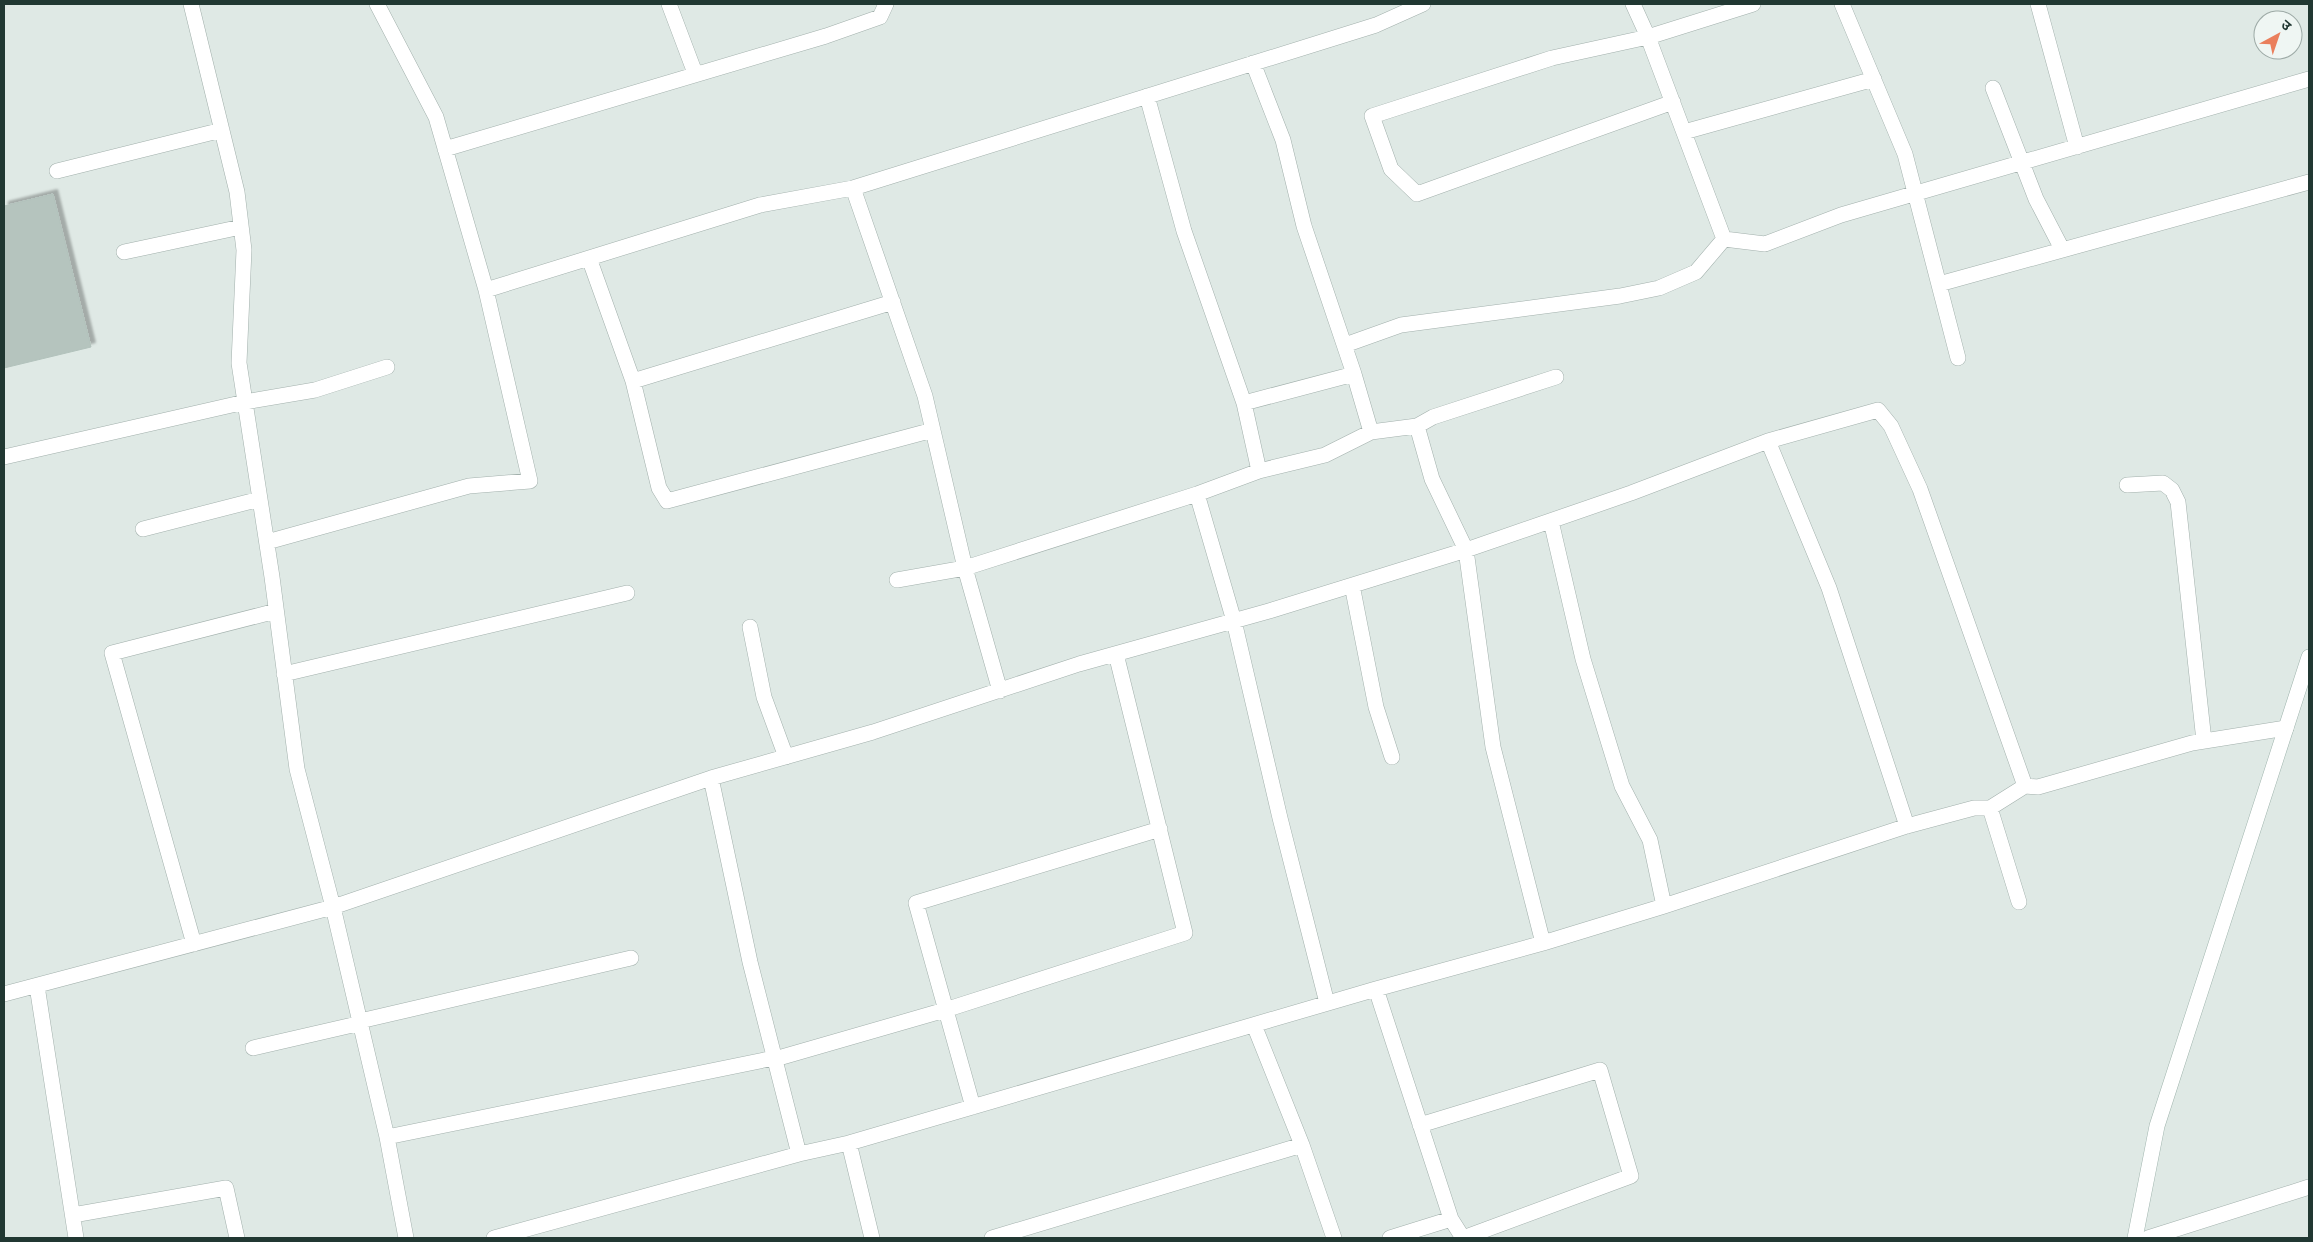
<svg xmlns="http://www.w3.org/2000/svg" width="2313" height="1242" viewBox="0 0 2313 1242" font-family="Montserrat,'Noto Sans Devanagari',sans-serif">
  <style>
    .building { fill: #b5c4be; stroke: #b2c2bc; filter: url(#shadow) }
    .lines { fill: none; stroke-linecap: round; stroke-linejoin: round }
    .street-casing { stroke: #a2b0ac; stroke-width: 16 }
    .secondary-casing { stroke: #9fb4ad; stroke-width: 16 }
    .street { stroke: #fff; stroke-width: 15 }
    .secondary { stroke: #fff; stroke-width: 15 }
  </style>
  <defs>
    <filter id="shadow"><feDropShadow dx="4.5" dy="-4.5" stdDeviation="1" flood-color="#0004"/></filter>
  </defs>
  <rect width="100%" height="100%" fill="#dfe9e5"/>
  <!-- building -->
  <path class="building" d="M53,194L91,347L4,368V206Z"/>
  <g class="lines">
    <!-- street casing -->
    <g class="street-casing">
      <path id="street" d="M191,4L237,192L244,250L239,363L272,577L297,769L333,907L387,1137L406,1238
        M377,4L436,117L486,290L760,205L853,188L925,396L965,568L1000,691
        M669,4L695,73
        M1633,4L1648,37L1724,239
        M1842,4L1905,154L1958,358
        M2038,4L2077,147
        M1253,63L1283,140L1304,226L1354,374L1371,432
        M1993,88L2036,199L2062,249
        M1147,96L1184,231L1244,403L1259,471
        M1673,102L1417,194L1391,169L1372,116L1552,58L1648,37L1753,4
        M1684,132L1874,79
        M445,149L826,36L880,17L886,4
        M57,171L222,130
        M853,188L1376,25L1423,4
        M1724,239L1765,244L1841,215L2309,79
        M124,252L241,227
        M589,258L633,381L659,488L667,501L933,430
        M1939,284L2309,182
        M1345,345L1401,325L1620,296L1659,288L1696,272L1724,239
        M633,381L893,302
        M1244,403L1354,374
        M1417,426L1432,479L1466,550L1493,747L1543,943
        M1768,441L1829,588L1907,826
        M4,457L245,402L315,390L387,367
        M2127,485L2163,483L2172,490L2178,502L2204,741
        M1197,494L1234,621L1280,818L1327,1003
        M1551,521L1583,659L1622,786L1650,840L1664,906
        M143,529L260,499
        M267,542L469,486L530,481L486,290
        M897,580L965,568L1197,494L1259,471L1325,455L1371,432L1417,426L1433,417L1556,377
        M1352,585L1376,707L1392,757
        M750,627L764,697L786,757
        M284,674L627,593
        M1990,808L2019,902
        M194,944L112,653L276,611
        M37,986L76,1238
        M1376,989L1543,943L1664,906L1907,826L1974,808H1990L2025,786L2038,787L2192,743L2286,728
        M4,994L333,907L711,778
        M1254,1025L1302,1145
        M253,1048L357,1024L360,1021L631,958
        M973,1107L916,903L1160,829
        M387,1137L774,1058L775,1059L945,1010L1185,933L1116,654
        M849,1143L1376,989L1451,1219L1463,1238L1631,1176L1600,1070L1420,1125
        M73,1215L226,1188L237,1238
        M494,1238L799,1154
        M872,1238L849,1143L799,1154L750,962L711,778L873,732L1079,664L1269,611L1466,550L1631,493L1768,441L1878,410L1891,426L1920,489L2025,786
        M992,1238L1302,1145L1334,1238
        M1390,1238L1451,1219
        M2148,1238L2309,1187"/>
    </g>
    <!-- secondary casing -->
    <g class="secondary-casing">
      <path id="secondary" d="M2135,1238L2157,1126L2309,657"/>
    </g>
    <!-- street -->
    <use href="#street" class="street"/>
    <!-- secondary -->
    <use href="#secondary" class="secondary"/>
  </g>
  <!-- border -->
  <rect width="2313" height="1242" fill="none" stroke="#213832" stroke-width="10"/>
  <!-- north arrow -->
  <g transform="translate(2278 35) rotate(40)"><circle r="24" fill="#eff6f3" stroke="#9daaa6"/>
  <path d="M0-4L9 19L0 12L-9 19Z" fill="#ea7f5c"/>
  <text y="-8" font-size="14" font-weight="bold" text-anchor="middle" fill="#213832">उ</text>
  </g>
</svg>
